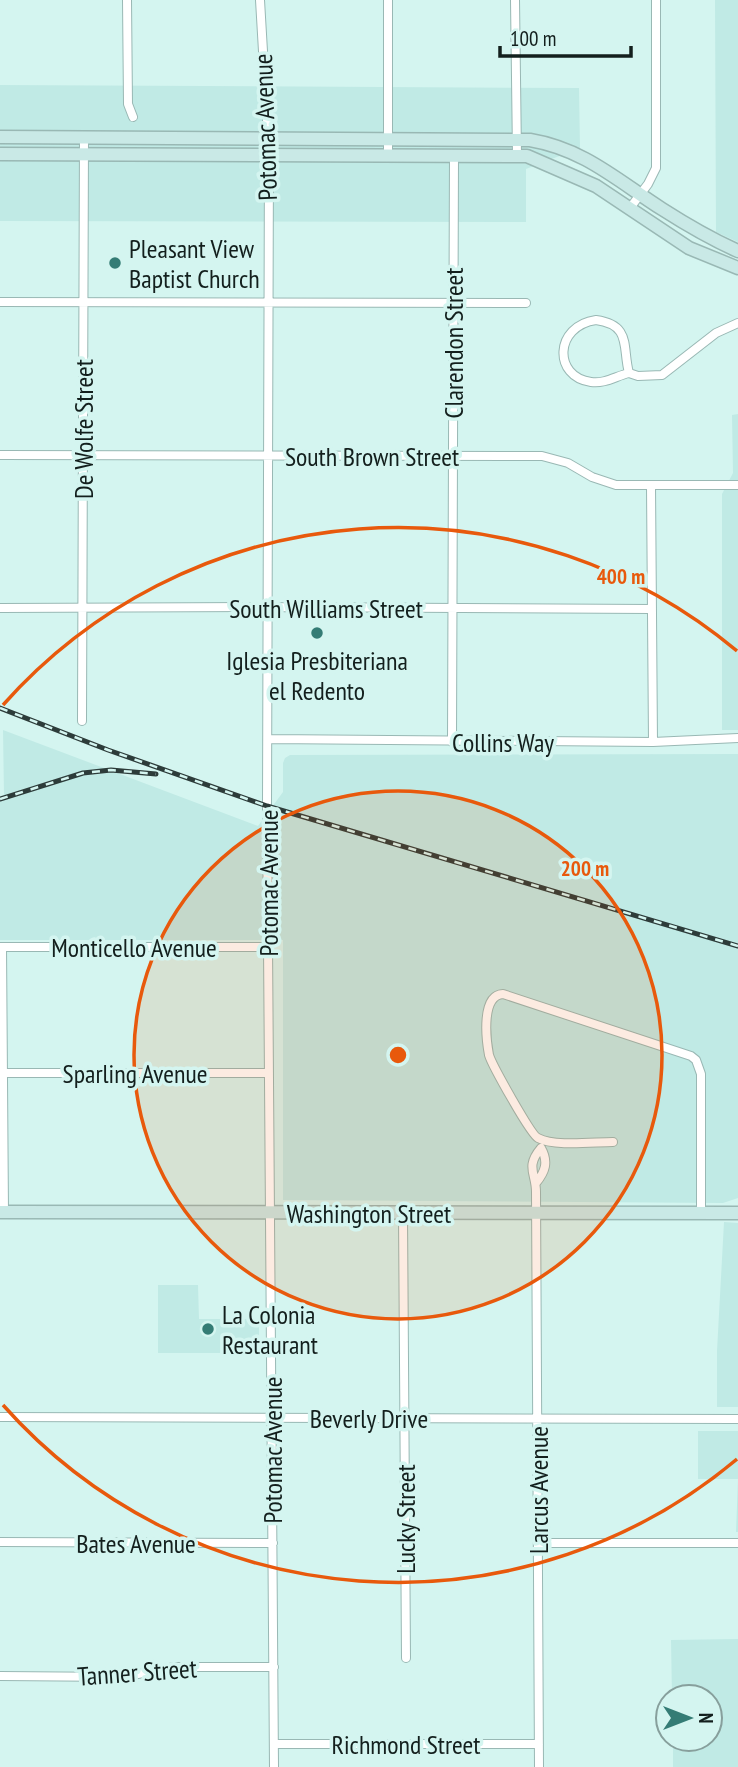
<svg xmlns="http://www.w3.org/2000/svg" width="738" height="1767" viewBox="0 0 738 1767" font-family="'PT Sans Narrow',sans-serif">
  <style>
    .built { fill: #c0eae5 }
    .lines { fill: none; stroke-linecap: round; stroke-linejoin: round }
    .street-casing { stroke: #99b8b4; stroke-width: 10 }
    .secondary-casing { stroke: #99b8b4; stroke-width: 15 }
    .street { stroke: #fff; stroke-width: 8 }
    .secondary { stroke: #c9e9e6; stroke-width: 12 }
    .rail-casing { stroke: #2d3c3a; stroke-width: 5 }
    .rail { stroke: #d4f5f0; stroke-width: 2.5; stroke-dasharray: 8; stroke-linecap: butt }
    .ring { fill: none; stroke: #e8590c; stroke-width: 3.5 }
    .poi-dot { fill: #347c75; stroke: #d4f5f0; stroke-width: 2.5 }
    .labels { text-anchor: middle; dominant-baseline: central; stroke-width: 7; stroke-linejoin: round; paint-order: stroke }
    .street-label { font-size: 26px; fill: #131f1d; stroke: #d4f5f0 }
    .poi-label { font-size: 26px; fill: #131f1d; stroke: #d4f5f0; text-anchor: start }
    .centre { fill: #e8590c; stroke: #d4f5f0; stroke-width: 3.5 }
    .ring-label { font-size: 21px; text-anchor: middle; font-weight: bold; fill: #e8590c; stroke: #d4f5f0; stroke-width: 7; stroke-linejoin: round; paint-order: stroke }
  </style>
  <rect width="100%" height="100%" fill="#d4f5f0"/>
  <!-- built -->
  <path class="built" d="M715,0H738V242L716,232Z
    M0,85L579,88L580,148L526,169V222L0,221Z
    M738,414V730H722V494L733,473L732,415Z
    M3,730L258,826L283,792V763L285,758L290,755L738,754V1198L723,1203L283,1200V940H0V796L4,795Z
    M724,1222L738,1223V1407H717V1351Z
    M158,1285H198L199,1319H259V1353H158Z
    M698,1431H738V1532H736L738,1479H698Z
    M738,1639V1767H673V1739H710V1697H672L671,1640Z"/>
  <g class="lines">
    <!-- street casing -->
    <g class="street-casing">
      <path id="street" d="M127,0L128,104L133,117
        M260,0L269,154L267,806L274,1767
        M388,0V155
        M515,0L517,155
        M630,208L648,184L656,168V0
        M0,302L526,303
        M596,320C632,325 622,347 629,373C616,376 605,384 591,382C553,377 554,326 596,320Z
        M629,373L638,376L662,375L716,333L738,323
        M0,455L542,456L568,463L592,477L616,485H738
        M651,486L653,742
        M0,608L267,607L652,609
        M82,721L84,137
        M268,739L653,742L738,738
        M452,742L454,155
        M0,947H268
        M2,947L4,1212
        M0,1073H269
        M613,1142C594,1142 554,1147 538,1138C531,1135 492,1065 489,1055C486,1039 481,995 503,994L691,1056L696,1060L701,1074V1213
        M536,1183C545,1172 549,1162 541,1148C525,1167 536,1173 536,1192L539,1767
        M403,1213L406,1658
        M0,1417L738,1419
        M0,1542L273,1543
        M538,1543H738
        M0,1676L122,1677L175,1667H274
        M274,1744H539"/>
    </g>
    <!-- secondary casing -->
    <g class="secondary-casing">
      <path id="secondary" d="M0,137L530,140C584,149 618,181 662,209C687,225 711,239 738,251
        M0,154L527,156L596,186L689,248L738,268
        M0,1212L738,1213"/>
    </g>
    <!-- street -->
    <use href="#street" class="street"/>
    <!-- secondary -->
    <use href="#secondary" class="secondary"/>
    <!-- rail casing -->
    <g class="rail-casing">
      <path id="rail" d="M0,708L108,750L267,806L738,946
        M0,799L83,773L111,770L156,774"/>
    </g>
    <!-- rail -->
    <use href="#rail" class="rail"/>
  </g>
  <!-- distance rings -->
  <circle cx="398" cy="1055" r="264" fill="#e8590c" fill-opacity=".12"/>
  <g class="ring">
    <circle cx="398" cy="1055" r="264"/>
    <path d="M737 1459A528 528 0 0 1 3 1405M3 705A528 528 0 0 1 737 651"/>
  </g>
  <!-- markers -->
  <g class="poi-dot">
    <circle cx="115" cy="263" r="7"/>
    <circle cx="317" cy="633" r="7"/>
    <circle cx="208" cy="1329" r="7"/>
  </g>
  <g class="labels">
    <!-- street labels -->
    <g class="street-label">
      <text transform="translate(265 127) rotate(-92)">Potomac Avenue</text>
      <text transform="translate(453 343) rotate(-90)">Clarendon Street</text>
      <text transform="translate(83 429) rotate(-90)">De Wolfe Street</text>
      <text x="372" y="456">South Brown Street</text>
      <text x="326" y="608">South Williams Street</text>
      <text x="503" y="742">Collins Way</text>
      <text transform="translate(268 883) rotate(-90)">Potomac Avenue</text>
      <text x="134" y="947">Monticello Avenue</text>
      <text x="135" y="1073">Sparling Avenue</text>
      <text x="369" y="1213">Washington Street</text>
      <text x="369" y="1418">Beverly Drive</text>
      <text transform="translate(272 1450) rotate(-90)">Potomac Avenue</text>
      <text transform="translate(538 1490) rotate(-90)">Larcus Avenue</text>
      <text transform="translate(405 1519) rotate(-90)">Lucky Street</text>
      <text x="136" y="1543">Bates Avenue</text>
      <text transform="translate(137 1672) rotate(-4)">Tanner Street</text>
      <text x="406" y="1744">Richmond Street</text>
    </g>
    <!-- poi labels -->
    <g class="poi-label">
      <text x="129" y="248">Pleasant View<tspan x="129" dy="30">Baptist Church</tspan></text>
      <text x="317" y="660" text-anchor="middle">Iglesia Presbiteriana<tspan x="317" dy="30">el Redento</tspan></text>
      <text x="222" y="1314">La Colonia<tspan x="222" dy="30">Restaurant</tspan></text>
    </g>
  </g>
  <circle cx="398" cy="1055" r="10" class="centre"/>
  <g class="ring-label">
    <text x="621" y="584">400 m</text>
    <text x="585" y="876">200 m</text>
  </g>
  <!-- north arrow -->
  <g transform="translate(689 1718) rotate(90)"><circle r="33" fill="#d4f5f0" stroke="#879f9c" stroke-width="2"/>
  <path d="M0-5L12 26L0 18L-12 26Z" fill="#347c75"/>
  <text y="-10" font-size="19" font-weight="bold" text-anchor="middle" fill="#131f1d">N</text>
  </g>
  <!-- scale -->
  <path d="M500 46v10h131v-10" fill="none" stroke="#131f1d" stroke-width="3.5"/>
  <text x="510" y="46" font-size="21" fill="#131f1d" stroke="#d4f5f0" stroke-width="5" paint-order="stroke">100 m</text>
</svg>
